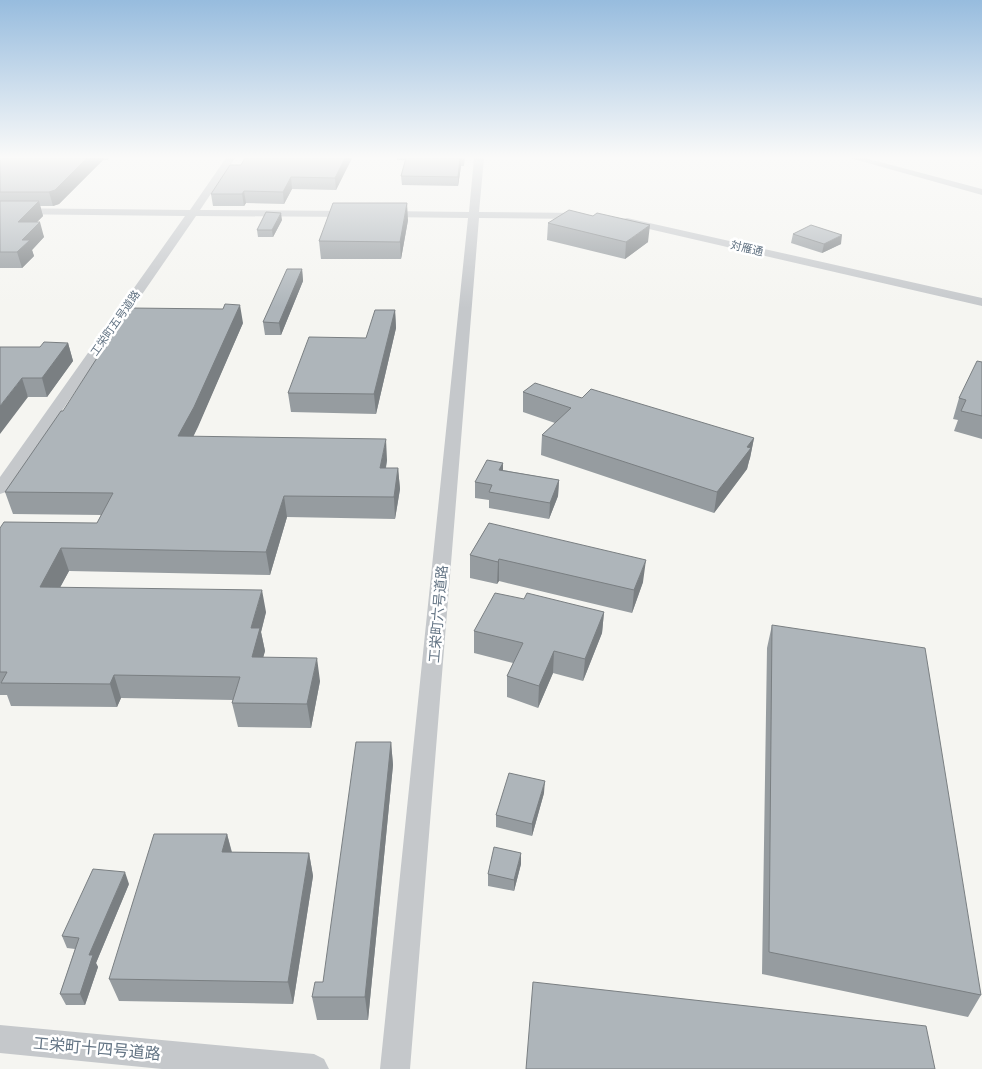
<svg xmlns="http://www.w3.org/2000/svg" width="982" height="1069" viewBox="0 0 982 1069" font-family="'PT Sans Narrow','Noto Sans JP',sans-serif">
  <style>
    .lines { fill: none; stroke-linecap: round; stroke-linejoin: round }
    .minor { fill: #c5c8cb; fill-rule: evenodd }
    .wall { fill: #969ca0 }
    .shaded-wall { fill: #7a7f82 }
    .building { fill: #aeb5ba; stroke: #7a7f82 }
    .labels { text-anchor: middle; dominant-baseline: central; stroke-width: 5; stroke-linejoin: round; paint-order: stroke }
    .far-street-label { font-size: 11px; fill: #637484; stroke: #fff }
    .street-label { font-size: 14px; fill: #637484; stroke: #fff }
    .near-street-label { font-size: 16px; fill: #637484; stroke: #fff }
  </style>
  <rect width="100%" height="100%" fill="#f5f5f1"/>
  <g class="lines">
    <!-- minor -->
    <path class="minor" d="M226,158H235L200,210L353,211L358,214L353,217L196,216L6,492L0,494V477L185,216L0,214V208L190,210Z
      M474,158H484L479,212L583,213L588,216L583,219L479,218L410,1069H380L468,218L384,217L379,214L384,211L469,212Z
      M850,158H865L982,189V195Z
      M627,218L982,298V306L623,223L622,221L623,219Z
      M0,1025L314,1054L324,1059L329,1069H162L0,1053Z"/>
  </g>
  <!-- wall -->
  <path class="wall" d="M0,158H109L108,160H103L59,204L53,206H40L43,216L37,222L44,237L32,250L34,256L22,268H0Z
    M352,158L336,190L292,189L284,204L246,203L244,206H213L211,194L241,165Z
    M397,158H465L464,166H461L458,186L402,185L401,176L406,160H397Z
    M282,220L273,237H258L257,230Z
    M408,220L401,259H321L319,241Z
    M548,223L648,242L625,259L547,240Z
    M793,234L841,244L822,253L791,243Z
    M302,269L303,281L281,335H265L263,322Z
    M395,310L396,328L376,414L291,412L288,393L366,338Z
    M243,323L193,437L387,460L386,468H398L400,489L395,519L287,517L270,575L69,571L60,587L266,612L261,632L265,651L263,657L320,681L311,728L238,727L232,703L233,700L121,698L117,707L11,706L7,695H0V528L97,523L101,515L13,514L5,492L63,411Z
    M68,343L73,361L47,397H28L0,347H40Z
    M982,362V439L954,431L958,420L953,419L959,398Z
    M523,392L582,398L754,438L750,458L749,461L747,469L714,513L541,455L542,435L555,423L523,412Z
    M503,463V470L559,480L558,496L549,519L489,508V500L475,498V482Z
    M489,523L643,582L632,613L499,581L497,584L470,578V555Z
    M524,599L604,612L602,633L583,681L553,673L538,708L507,697V676L513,663L474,653V631Z
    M772,625L981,995L968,1017L762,974L767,648Z
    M391,742L393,765L368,1020H317L312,997L323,982Z
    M544,793L532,836L496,827V815Z
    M227,834L232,852L309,853L313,876L293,1004L119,1001L109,979Z
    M521,864L514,891L488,886V874Z
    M129,884L96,963L98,967L85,1005H66L60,994L75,949L67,948L62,936Z"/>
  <!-- shaded-wall -->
  <path class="shaded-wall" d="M87,158H103V160L59,204L53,206L49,192Z
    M345,158H352L336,190L335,178Z
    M460,158L461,166L458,186V177Z
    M291,177L292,189L284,204L283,192Z
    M244,191L246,203L244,206L242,194Z
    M39,201L43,216L22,237L18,222Z
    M407,203L408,220L401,259L400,242Z
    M281,213L282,220L273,237L272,230Z
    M40,222L44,237L32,250L34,256L22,268L17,252L22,240Z
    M650,225L648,242L625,259L626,242Z
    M842,235L841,244L822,253L824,244Z
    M302,269L303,281L281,335L279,323Z
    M240,305L243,323L198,427L183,457L178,436Z
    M395,310L396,328L376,414L374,394Z
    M68,343L73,361L47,397L42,378Z
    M22,378L28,397L0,434V406Z
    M754,438L750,458L749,461L747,469L714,513L717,492L747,447Z
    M386,439L387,460L382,489L380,468Z
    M503,463V478L499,470Z
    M398,468L400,489L395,519L394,497Z
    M559,480L558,496L549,519L550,503Z
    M284,496L287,517L270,575L266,552Z
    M61,548L69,571L48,610L40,587Z
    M499,559V581L497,584L498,562Z
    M646,560L643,582L632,613L634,590Z
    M262,590L266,612L261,632L265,651L257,680L252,657L251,628Z
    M604,612L602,633L583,681L585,659Z
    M554,651L553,673L538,708L539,686Z
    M317,658L320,681L311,728L307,704Z
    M114,675L121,698L117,707L110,684Z
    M391,742L393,765L368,1020L365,997Z
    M545,781L544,793L532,836V824Z
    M227,834L233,858L222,852Z
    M309,853L313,876L293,1004L288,982Z
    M521,853V864L514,891V880Z
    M125,872L129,884L96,963L98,967L85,1005L80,994L89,955Z"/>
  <!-- building -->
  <path class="building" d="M0,158H87L55,190L49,192H0Z
    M245,158H345L335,178L291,177L283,192L244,191L242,194H211L230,165H241Z
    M406,158H460L458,177L401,176Z
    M0,201H39L18,222H40L22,240H30L17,252H0Z
    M333,203H407L400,242L319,241Z
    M569,210L593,216L597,213L650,225L626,242L548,223Z
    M266,212L281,213L272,230H257Z
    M811,225L842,235L824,244L793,234Z
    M287,269H302L279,323L263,322Z
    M225,304L240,305L194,407L178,436L386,439L380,468H398L394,497L284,496L266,552L61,548L40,587L262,590L251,628H260L252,657L317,658L307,704L232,703L240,677L114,675L110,684L1,683L7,672H0V528L4,522L97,523L113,493L5,492L61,411H63L129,308L223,309Z
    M375,310H395L374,394L288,393L309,337L366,338Z
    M44,342L68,343L42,378H22L0,406V347H40Z
    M977,361L982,362V416L961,411L966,400L959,398Z
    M535,383L582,398L591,389L754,438L747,447L751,448L717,492L542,435L571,408L523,392Z
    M487,460L503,463L499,470L559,480L550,503L489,492L492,485L475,482Z
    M489,523L646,560L634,590L499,559L498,562L470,555Z
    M495,593L524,599L527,593L604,612L585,659L554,651L539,686L507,676L523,643L474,631Z
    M772,625L925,648L981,995L769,952Z
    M356,742H391L365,997H312L315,982H323Z
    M509,773L545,781L532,824L496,815Z
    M154,834H227L222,852L309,853L288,982L109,979Z
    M494,847L521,853L514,880L488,874Z
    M93,869L125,872L89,955H93L80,994H60L79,938L62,936Z
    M533,982L926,1026L935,1069H526Z"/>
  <!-- sky -->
  <linearGradient id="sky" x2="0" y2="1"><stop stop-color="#97bcde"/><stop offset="0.51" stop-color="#fafaf9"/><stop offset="1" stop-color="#fafaf9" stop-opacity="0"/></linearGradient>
  <rect width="982" height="308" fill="url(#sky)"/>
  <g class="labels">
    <!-- far-street labels -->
    <g class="far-street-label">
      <text transform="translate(747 248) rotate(13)">対雁通</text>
      <text transform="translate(115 323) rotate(-55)">工栄町五号道路</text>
    </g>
    <!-- street labels -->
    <g class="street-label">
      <text transform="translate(438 614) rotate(-85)">工栄町六号道路</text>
    </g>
    <!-- near-street labels -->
    <g class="near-street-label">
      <text transform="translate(97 1048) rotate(5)">工栄町十四号道路</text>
    </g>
  </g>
</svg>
